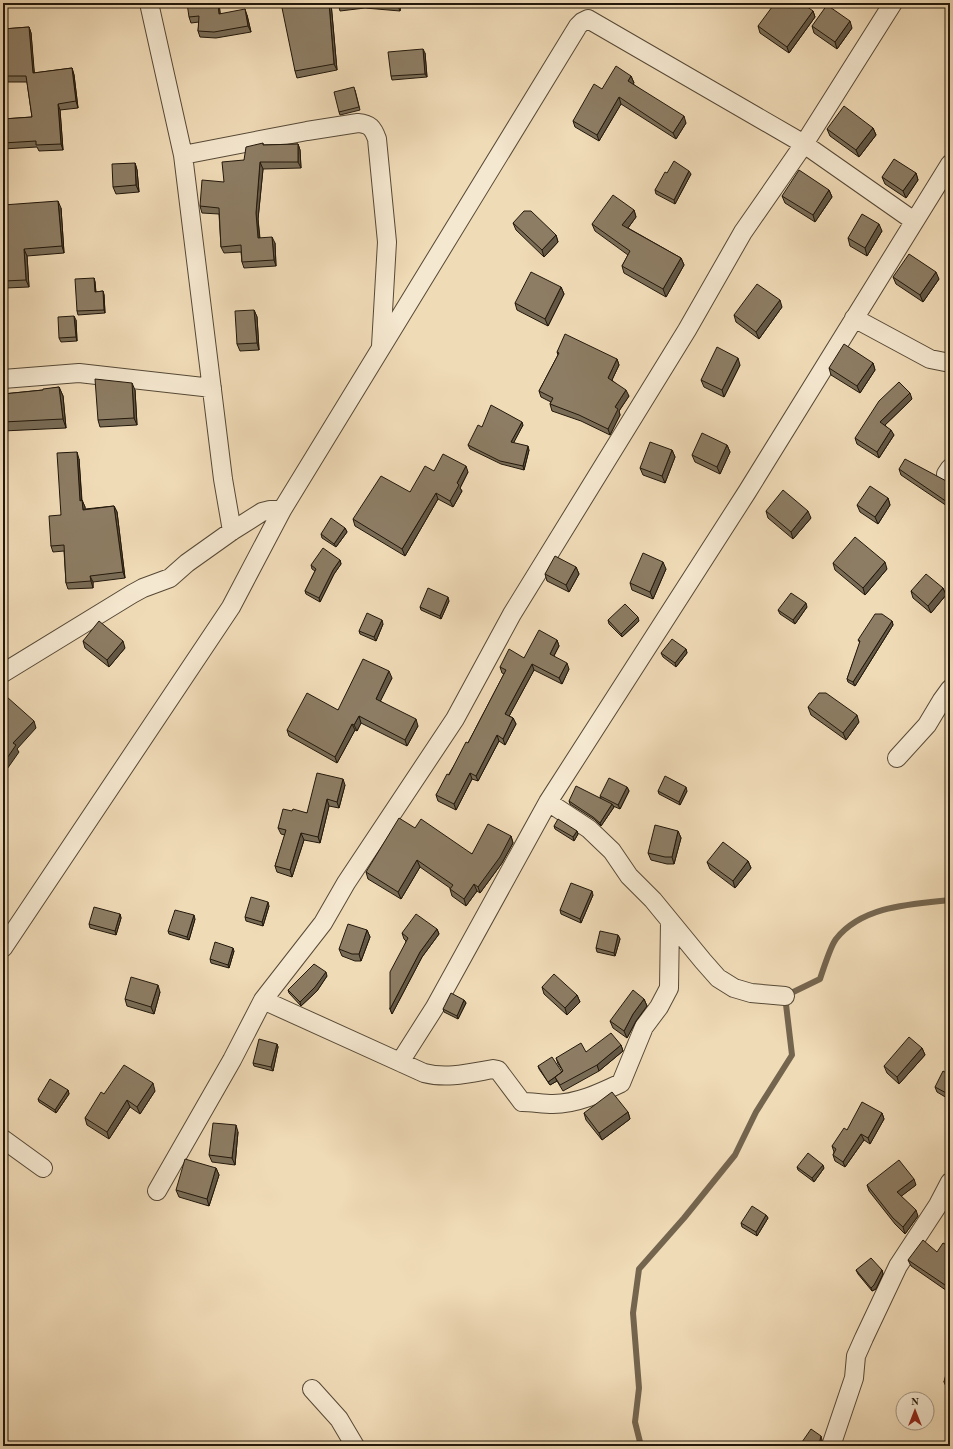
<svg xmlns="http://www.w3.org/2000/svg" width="953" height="1449" viewBox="0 0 953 1449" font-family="'Old Standard TT',serif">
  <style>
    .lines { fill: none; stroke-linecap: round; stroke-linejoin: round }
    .stream { stroke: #74654f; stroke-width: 6 }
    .street-casing { stroke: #564936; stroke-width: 20 }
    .street { stroke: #f5e8d0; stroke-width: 18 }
    .wall { fill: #796c56; stroke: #22180b }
    .shaded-wall { fill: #635846; stroke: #22180b }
    .building { fill: #8d7d64; stroke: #22180b }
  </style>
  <rect width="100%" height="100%" fill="#f0dbb7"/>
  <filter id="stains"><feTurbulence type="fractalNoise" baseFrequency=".005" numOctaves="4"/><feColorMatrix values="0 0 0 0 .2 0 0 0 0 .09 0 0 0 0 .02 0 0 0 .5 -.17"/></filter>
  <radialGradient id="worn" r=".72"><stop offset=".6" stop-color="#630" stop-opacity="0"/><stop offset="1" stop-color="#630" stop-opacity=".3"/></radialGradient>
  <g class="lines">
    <!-- stream -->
    <path class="stream" d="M641,1446L635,1422L639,1388L633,1313L639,1269L684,1218L735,1155L756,1112L792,1055L785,996L820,979C823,970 831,945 836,939C862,906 911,904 950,900"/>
    <!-- street casing -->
    <g class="street-casing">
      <path id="street" d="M149,3L183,155L223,479L232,531
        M183,155L307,131L358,123C370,124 373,128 377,139L387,242L381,346
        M854,318L930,359L950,363
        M3,379L79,373L212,388
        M946,474L950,468
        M3,673L132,594L143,588L170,578L187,563L232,531L262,512L270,510H282
        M897,758L927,725L942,700L950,689
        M548,802L589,829L612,851L629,876L653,900L703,961L718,978L734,988L751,993L785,996
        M3,948L231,607L282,510L578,26L582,22L588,19L804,144L914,221
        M263,1000L424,1073C447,1079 470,1073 493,1069L498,1070L522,1102C532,1102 543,1104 553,1104C577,1104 600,1093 621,1083L644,1027L659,1007L669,988L670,922
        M400,1062L435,1007L548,802L747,492L950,164
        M3,1139L43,1168
        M157,1191L232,1060L263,1000L323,923L346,883L455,719L512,614L687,330L743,232L804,144L893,3
        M312,1389L339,1419L355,1446
        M831,1446L854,1378L856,1356L864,1338L898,1266L938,1205L950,1182"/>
    </g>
    <!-- street -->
    <use href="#street" class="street"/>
  </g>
  <!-- wall -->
  <path class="wall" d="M219,3L220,14L247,15L251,32L216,38L200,37L198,31L199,22L191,23L189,17Z
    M331,3L337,70L297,78L295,71Z
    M338,3H401L400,11L365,8L340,11Z
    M944,3H950V7Z
    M813,11L815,17L789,53L760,33L758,26Z
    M812,26L852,28L837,49L814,33Z
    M29,27L31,33L34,73L72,68L74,75L78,108L60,110L63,150L39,151L37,147L3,149V119L32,117L27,82H8L5,76V61L3,62V29Z
    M425,53L427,77L392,80L391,76Z
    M631,76L634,83L633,84L686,123L676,139L621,104L599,141L575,127L573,121L602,89Z
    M355,90L360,110L340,115L339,112Z
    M873,128L876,135L859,157L830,136L827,129Z
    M263,143V145L298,144L300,150L301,168L263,169L258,219L260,238L275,243L276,266L244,268L242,262L241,252L224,253L221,247L219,214L202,213L200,206L224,182L244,160Z
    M135,163L137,170L139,192L116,194L113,187Z
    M667,173L691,174L675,204L656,194L655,190Z
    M916,173L918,180L906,198L885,184L882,177Z
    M829,190L832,197L815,222L785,203L782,196Z
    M61,208L64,253L27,256L29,287L6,288L4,281L3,267Z
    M634,210L636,217L628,228L681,258L684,265L666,297L624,273L622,266L628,255L595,231L592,224Z
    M513,223L556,235L558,242L544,257L516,230Z
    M882,231L867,256L850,246L848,238Z
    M893,277L939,279L923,302L896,284Z
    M94,278L95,282L96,292L103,291L104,295L105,313L78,315L77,311Z
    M561,287L564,294L548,326L517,310L515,303Z
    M782,307L759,339L736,322L734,315Z
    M254,310L257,317L259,350L240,351L237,344Z
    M3,315L4,317L6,348H3Z
    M76,320L77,341L61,342L59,338Z
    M557,352L617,359L619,365L612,380L629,396L619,411L620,415L610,435L581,421L552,411L550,404L551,402L541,397L539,391L558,355Z
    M873,363L875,370L860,393L831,375L829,368Z
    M740,365L724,397L704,387L701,380Z
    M59,387L63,396L66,428L3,431V394L43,390Z
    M135,390L137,425L100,427L98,420Z
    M912,399L885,425L894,435L879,458L857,444L855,438Z
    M523,425L513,443L529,450L524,470L501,464L470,449L468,445L482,427Z
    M727,445L730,452L720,474L695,462L692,455Z
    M672,450L675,457L665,483L643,475L640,468Z
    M79,459L82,500L85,507V509L114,506L117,512L125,578L93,582V588L68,589L66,583L64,551L53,552L51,546Z
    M899,469L950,483V508L901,475Z
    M434,471L468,472L460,488L462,491L453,507L438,499L405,556L355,526L353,519L410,492Z
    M888,498L890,505L878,524L860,512L857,505Z
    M766,511L811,518L793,539L768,518Z
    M345,528L347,532L336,547L322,538L321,534Z
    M340,560L341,564L334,574L320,602L306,594L305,591L315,571L312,569L311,565Z
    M833,563L887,569L865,595L835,570Z
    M576,567L579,574L569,592L547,581L545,574Z
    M666,569L653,599L632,590L630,583Z
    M943,588L946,595L931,613L913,598L911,591Z
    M449,601L441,619L421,610L420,607Z
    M807,607L795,624L780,614L778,610Z
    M608,620L639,621L622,637L609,624Z
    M892,621L893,625L855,686L848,682L847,679L860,643L858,640Z
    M383,624L376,641L360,634L359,631Z
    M557,640L559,646L554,656L569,669L562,684L534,670L509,716L513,718L516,724L505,745L499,741L478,781L472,779L456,810L438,801L436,795L468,743L504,674L502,673L500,667L524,658Z
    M83,641L125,648L109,667L85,648Z
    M686,649L687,653L676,667L663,657L661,653Z
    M392,678L380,701L418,726L407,746L361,723L357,731L355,730L337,763L289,736L287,730L338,710Z
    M808,707L859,722L846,740L811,715Z
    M345,785L339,808L329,806L320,843L304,840L292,877L277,872L275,866L285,835L281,834L278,828L292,811L307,813Z
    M627,787L629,791L620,809L613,806L614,807L601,826L595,820L570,804L569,801L601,798L600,796Z
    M658,791H687L680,805L659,794Z
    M554,826L577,831L578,834L574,841L555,829Z
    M415,828L472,854L511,836L513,843L502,863L480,893L477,891L466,906L452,896L450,889V888L420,867L401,899L368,879L366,872Z
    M678,831L681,838L674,864H667L651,860L648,853Z
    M748,861L751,868L735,888L710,869L707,862Z
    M593,895L581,923L561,914L560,910Z
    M269,906L263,926L246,921L245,917Z
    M120,914L121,918L116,935L90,928L89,924Z
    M195,919L189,940L169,934L168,931Z
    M437,929L439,934L422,957L392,1014L390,1009L406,941L404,939L402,933Z
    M367,930L370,937L361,961H355L342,956L339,949Z
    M618,935L620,939L615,956L597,952L596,948Z
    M234,951L229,968L211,963L210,959Z
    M327,976L317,991L301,1006L289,993L288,990Z
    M542,987L577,995L580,1002L567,1015L544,994Z
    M160,992L154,1014L127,1006L125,999Z
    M644,999L647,1006L636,1021L627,1038L613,1028L610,1021Z
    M464,1000L466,1003L458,1019L444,1012L443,1009Z
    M277,1044L278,1047L273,1071L254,1066L253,1063Z
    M621,1045L623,1051L599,1071L563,1091L557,1081L550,1085L539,1069L538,1066L562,1072L563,1071L558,1064L556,1058Z
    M922,1048L925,1055L899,1084L887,1073L884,1066Z
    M950,1075V1105L949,1104L947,1098L937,1092L935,1087Z
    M68,1090L69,1094L56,1113L39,1102L38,1099Z
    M155,1091L140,1114L130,1107L109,1139L87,1125L85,1118L104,1094Z
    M628,1112L630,1119L602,1140L586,1120L584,1113Z
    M882,1113L884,1119L870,1144L864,1140L845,1167L835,1161L833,1155L834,1152L832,1146L847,1130Z
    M238,1132L235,1165L212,1162L209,1155Z
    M797,1167L824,1168L814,1182L798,1170Z
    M216,1168L219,1175L209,1206L179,1197L176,1190Z
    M867,1185H916L901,1196L918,1216L905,1234L895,1224L869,1191Z
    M766,1215L768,1218L757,1236L742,1227L741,1223Z
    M937,1252L950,1293L911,1266L908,1260Z
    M856,1270H882L883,1274L876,1289L872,1291L858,1274Z
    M950,1362V1389H947L944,1382Z
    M822,1440L821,1446H803L802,1442Z"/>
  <!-- shaded-wall -->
  <path class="shaded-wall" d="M218,3H219L221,20L219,14Z
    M329,3H331L337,70L334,64Z
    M398,3H401L400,11L398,6Z
    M245,9L247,15L251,32L248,26Z
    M813,11L815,17L789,53L787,47Z
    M850,21L852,28L837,49L835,42Z
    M29,27L31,33L35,80L33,73Z
    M423,49L425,53L427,77L425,74Z
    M72,68L74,75L78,108L76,101Z
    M631,76L634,83L631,87L628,81Z
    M619,97L621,104L599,141L597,135Z
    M58,104L60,110L63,150L61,144Z
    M684,116L686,123L676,139L673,133Z
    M873,128L876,135L859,157L856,150Z
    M298,144L300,150L301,168L298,162Z
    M260,162L263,169L258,219L260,245L258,238L256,213Z
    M135,163L137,170L139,192L136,185Z
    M689,171L691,174L675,204L674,200Z
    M916,173L918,180L906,198L903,191Z
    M829,190L832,197L815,222L813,215Z
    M58,201L61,208L64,253L62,246Z
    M634,210L636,217L625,232L622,225Z
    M879,224L882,231L867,256L865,248Z
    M556,235L558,242L544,257L542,250Z
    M272,237L275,243L276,266L274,260Z
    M24,249L27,256L29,287L26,280Z
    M681,258L684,265L666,297L663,289Z
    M936,272L939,279L923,302L920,295Z
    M94,278L95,282L96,295L95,292Z
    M561,287L564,294L548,326L545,319Z
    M103,291L104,295L105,313L104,310Z
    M780,300L782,307L759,339L756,332Z
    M254,310L257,317L259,350L257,343Z
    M3,315L4,317L6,348L3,341Z
    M74,316L76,320L77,341L76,337Z
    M738,358L740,365L724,397L722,390Z
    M617,359L619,365L610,384L608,378Z
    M873,363L875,370L860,393L857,386Z
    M132,383L135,390L137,425L134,418Z
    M59,387L63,396L66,428L63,419Z
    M626,390L629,396L619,411L620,415L610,435L608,429L615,407Z
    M910,393L912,399L882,428L880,422Z
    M522,422L523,425L512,446L511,442Z
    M891,430L894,435L879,458L877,452Z
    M727,445L730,452L720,474L717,467Z
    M528,446L529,450L524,470L523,466Z
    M672,450L675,457L665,483L662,476Z
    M77,452L79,459L82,507L80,501Z
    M466,466L468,472L460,488L462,491L453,507L450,501L457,483Z
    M436,493L438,499L405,556L402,549Z
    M888,498L890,505L878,524L875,517Z
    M82,500L85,507V516L83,510Z
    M114,506L117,512L125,578L123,572Z
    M808,511L811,518L793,539L791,532Z
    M345,528L347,532L336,547L334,544Z
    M340,560L341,564L334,574L320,602L319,598L333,570Z
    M663,562L666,569L653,599L650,592Z
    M885,562L887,569L865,595L863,588Z
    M576,567L579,574L569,592L566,585Z
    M90,576L93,582V588L91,581Z
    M943,588L946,595L931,613L928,606Z
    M448,597L449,601L441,619L440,616Z
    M806,603L807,607L795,624L793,620Z
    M638,617L639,621L622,637L621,634Z
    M382,620L383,624L376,641L374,637Z
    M892,621L893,625L855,686L853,682Z
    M557,640L559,646L552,659L550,654Z
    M123,641L125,648L109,667L107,660Z
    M686,649L687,653L676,667L675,663Z
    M567,663L569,669L562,684L559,678Z
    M532,664L534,670L507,720L505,714Z
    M389,671L392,678L378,706L376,699Z
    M857,715L859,722L846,740L843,733Z
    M359,716L361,723L357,731L354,725Z
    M513,718L516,724L505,745L503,739Z
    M416,719L418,726L407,746L405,740Z
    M34,721L36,728L17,749L19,752L5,772L3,768V764L13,743Z
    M352,724L355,730L337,763L335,757Z
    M497,735L499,741L478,781L476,776Z
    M470,773L472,779L456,810L454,804Z
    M343,779L345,785L339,808L337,802Z
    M627,787L629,791L620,809L618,805Z
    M686,787L687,791L680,805L679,802Z
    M327,799L329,806L320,843L318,837Z
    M612,804L614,807L601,826L600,823Z
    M577,831L578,834L574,841L573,837Z
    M678,831L681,838L674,864L672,857Z
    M301,833L304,840L292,877L290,870Z
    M511,836L513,843L502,863L480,893L478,887Z
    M417,860L420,867L401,899L398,892Z
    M748,861L751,868L735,888L733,881Z
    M474,884L477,891L466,906L464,899Z
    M592,891L593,895L581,923L580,919Z
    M268,902L269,906L263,926L262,922Z
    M120,914L121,918L116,935L115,931Z
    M194,915L195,919L189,940L187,937Z
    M437,929L439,934L422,957L392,1014L390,1009L420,952Z
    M367,930L370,937L361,961L359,954Z
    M618,935L620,939L615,956L614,953Z
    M233,948L234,951L229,968L228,965Z
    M326,972L327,976L317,991L301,1006L300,1002Z
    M158,985L160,992L154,1014L151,1007Z
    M577,995L580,1002L567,1015L565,1008Z
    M644,999L647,1006L636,1021L627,1038L624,1031L633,1014Z
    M464,1000L466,1003L458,1019L457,1016Z
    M277,1044L278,1047L273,1071L271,1067Z
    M621,1045L623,1051L599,1071L597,1065Z
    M922,1048L925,1055L899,1084L897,1077Z
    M555,1077L557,1081L550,1085L548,1082Z
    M153,1083L155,1091L140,1114L137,1107Z
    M68,1090L69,1094L56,1113L55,1110Z
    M127,1100L130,1107L109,1139L107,1132Z
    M628,1112L630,1119L602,1140L599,1133Z
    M882,1113L884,1119L870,1144L868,1138Z
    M236,1125L238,1132L235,1165L232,1158Z
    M861,1134L864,1140L845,1167L843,1162Z
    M823,1165L824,1168L814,1182L812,1178Z
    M216,1168L219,1175L209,1206L207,1199Z
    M914,1179L916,1185L899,1198L897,1192Z
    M916,1210L918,1216L905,1234L903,1227Z
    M766,1215L768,1218L757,1236L756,1232Z
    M882,1270L883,1274L876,1289L872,1291L871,1288Z
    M950,1284V1293L948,1287Z
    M821,1436L822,1440L821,1446H820L819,1444Z"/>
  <!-- building -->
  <path class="building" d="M187,3H218L219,14L245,9L248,26L214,32L198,31L199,16L189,17Z
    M281,3H329L334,64L295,71Z
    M338,3H362L338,5Z
    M364,3H398V6Z
    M775,3H802L813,11L787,47L758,26Z
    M827,5L850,21L835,42L812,26Z
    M29,27L33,73L72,68L76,101L58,104L61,144L36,145V141L3,143V119L32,117L26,76H5V55H3V29Z
    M423,49L425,74L391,76L388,52Z
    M616,66L631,76L628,81L684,116L673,133L619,97L597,135L573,121L594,84L602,89Z
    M354,87L359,107L339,112L334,92Z
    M844,106L873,128L856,150L827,129Z
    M263,143V145L298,144V162H260L256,213L258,238L272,237L274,260L242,262L241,245L221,247L219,208L200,206L202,180L224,182L222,162L244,160L246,147Z
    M894,159L916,173L903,191L882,177Z
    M674,161L689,171L674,200L655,190L665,172L667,173Z
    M135,163L136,185L113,187L112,164Z
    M799,170L829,190L813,215L782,196Z
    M613,195L634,210L622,225L681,258L663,289L622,266L630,251L592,224Z
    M58,201L62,246L24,249L26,280L4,281L3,267V205Z
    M524,211H531L556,235L542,250L513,223Z
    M862,214L879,224L865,248L848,238Z
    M909,254L936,272L920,295L893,277Z
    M531,272L561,287L545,319L515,303Z
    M94,278L95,292L103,291L104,310L77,311L75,279Z
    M757,284L780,300L756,332L734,315Z
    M254,310L257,343L237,344L235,311Z
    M74,316L76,337L59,338L58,317Z
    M565,334L617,359L608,378L626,390L615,407L618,409L608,429L579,415L550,404L553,398L539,391L559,353L557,352Z
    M844,344L873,363L857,386L829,368Z
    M717,347L738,358L722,390L701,380Z
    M95,379L132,383L134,418L98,420Z
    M899,382L910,393L880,422L891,430L877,452L855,438L879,401Z
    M59,387L63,419L3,422V394L43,390V389Z
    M491,405L522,422L511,442L528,446L523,466L500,461L468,445L478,425L482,427Z
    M702,433L727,445L717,467L692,455Z
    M650,442L672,450L662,476L640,468Z
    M77,452L80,501L82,500L83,510L114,506L123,572L90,576L91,581L66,583L64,545L51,546L49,516L61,515L57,453Z
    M443,454L466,466L457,483L459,485L450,501L436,493L402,549L353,519L381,476L410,492L425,466L434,471Z
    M905,459L950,483V504L899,469Z
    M870,486L888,498L875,517L857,505Z
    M783,490L808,511L791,532L766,511Z
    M331,518L345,528L334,544L321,534Z
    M855,537L885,562L863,588L833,563Z
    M323,548L340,560L333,570L319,598L305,591L316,569L311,565Z
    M643,553L663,562L650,592L630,583Z
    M555,556L576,567L566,585L545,574Z
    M926,574L943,588L928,606L911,591Z
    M428,588L448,597L440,616L420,607Z
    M791,593L806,603L793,620L778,610Z
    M625,604L638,617L621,634L608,620Z
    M367,613L382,620L374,637L359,631Z
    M875,614H882L892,621L853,682L847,679L860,641L858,640Z
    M99,621L123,641L107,660L83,641Z
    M539,630L557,640L550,654L567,663L559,678L532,664L505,714L513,718L503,739L497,735L476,776L470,773L454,804L436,795L447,774L449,775L466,742L468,743L506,670L500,667L509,649L524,658Z
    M672,639L686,649L675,663L661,653Z
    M363,659L389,671L376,699L416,719L405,740L359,716L354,725L352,724L335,757L287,730L307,693L338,710Z
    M819,693H826L857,715L843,733L808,707Z
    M7,697L34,721L13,743L16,745L3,764V702Z
    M317,773L343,779L337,802L327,799L318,837L301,833L290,870L275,866L286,830L278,828L283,809L292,811L293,809L307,813Z
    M665,776L686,787L679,802L658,791Z
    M609,778L627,787L618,805L600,796Z
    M576,786L612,804L600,823L593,817L569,801Z
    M399,818L415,828L421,819L472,854L488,824L511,836L500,857L478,887L474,884L464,899L450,889L453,885L417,860L398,892L366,872Z
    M558,819L577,831L573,837L554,826Z
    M655,825L678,831L672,857H665L648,853Z
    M723,842L748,861L733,881L707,862Z
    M571,883L592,891L580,919L560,910Z
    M251,897L268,902L262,922L245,917Z
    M94,907L120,914L115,931L89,924Z
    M175,910L194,915L187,937L168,931Z
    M416,914L437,929L420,952L390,1009V972L408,938L402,933Z
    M348,924L367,930L359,954H352L339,949Z
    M600,931L618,935L614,953L596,948Z
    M215,942L233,948L228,965L210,959Z
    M314,964L326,972L315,987L300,1002L288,990Z
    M554,974L577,995L565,1008L542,987Z
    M131,977L158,985L151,1007L125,999Z
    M633,990L644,999L633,1014L624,1031L610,1021Z
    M451,993L464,1000L457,1016L443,1009Z
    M611,1033L621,1045L597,1065L560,1085L555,1077L563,1071L556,1058L581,1043L586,1052Z
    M909,1037L922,1048L897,1077L884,1066Z
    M259,1039L277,1044L271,1067L253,1063Z
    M552,1057L562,1072L548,1082L538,1066Z
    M124,1065L153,1083L137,1107L127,1100L107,1132L85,1118L101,1092L104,1094Z
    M943,1071L950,1075V1101L947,1099L950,1095L935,1087Z
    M50,1079L68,1090L55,1110L38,1099Z
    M612,1092L628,1112L599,1133L584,1113Z
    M862,1102L882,1113L868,1138L861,1134L843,1162L833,1155L836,1149L832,1146L844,1128L847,1130Z
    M213,1123L236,1125L232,1158L209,1155Z
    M808,1153L823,1165L812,1178L797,1167Z
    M185,1159L216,1168L207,1199L176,1190Z
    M899,1160L914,1179L897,1192L916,1210L903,1227L893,1218L867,1185Z
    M752,1206L766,1215L756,1232L741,1223Z
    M950,1237V1284L948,1287L908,1260L923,1240L937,1252L943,1243L945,1244Z
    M871,1258L882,1270L874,1285L871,1288L856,1270Z
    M949,1362H950V1383L944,1382Z
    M811,1429L821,1436L819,1444L820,1446H807L802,1442Z"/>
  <!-- margin -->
  <rect width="953" height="1449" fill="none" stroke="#f0dbb7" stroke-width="16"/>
  <rect x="4" y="4" width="945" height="1441" fill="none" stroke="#22180b" stroke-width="2"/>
  <rect x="8" y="8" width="937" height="1433" fill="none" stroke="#22180b"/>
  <!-- north arrow -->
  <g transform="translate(915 1411)"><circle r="19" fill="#f5e8d0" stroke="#a19581"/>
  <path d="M0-3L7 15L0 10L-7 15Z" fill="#8f2418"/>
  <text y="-6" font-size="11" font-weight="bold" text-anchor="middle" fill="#22180b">N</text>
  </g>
  <rect width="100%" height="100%" filter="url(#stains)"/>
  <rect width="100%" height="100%" fill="url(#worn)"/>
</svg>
